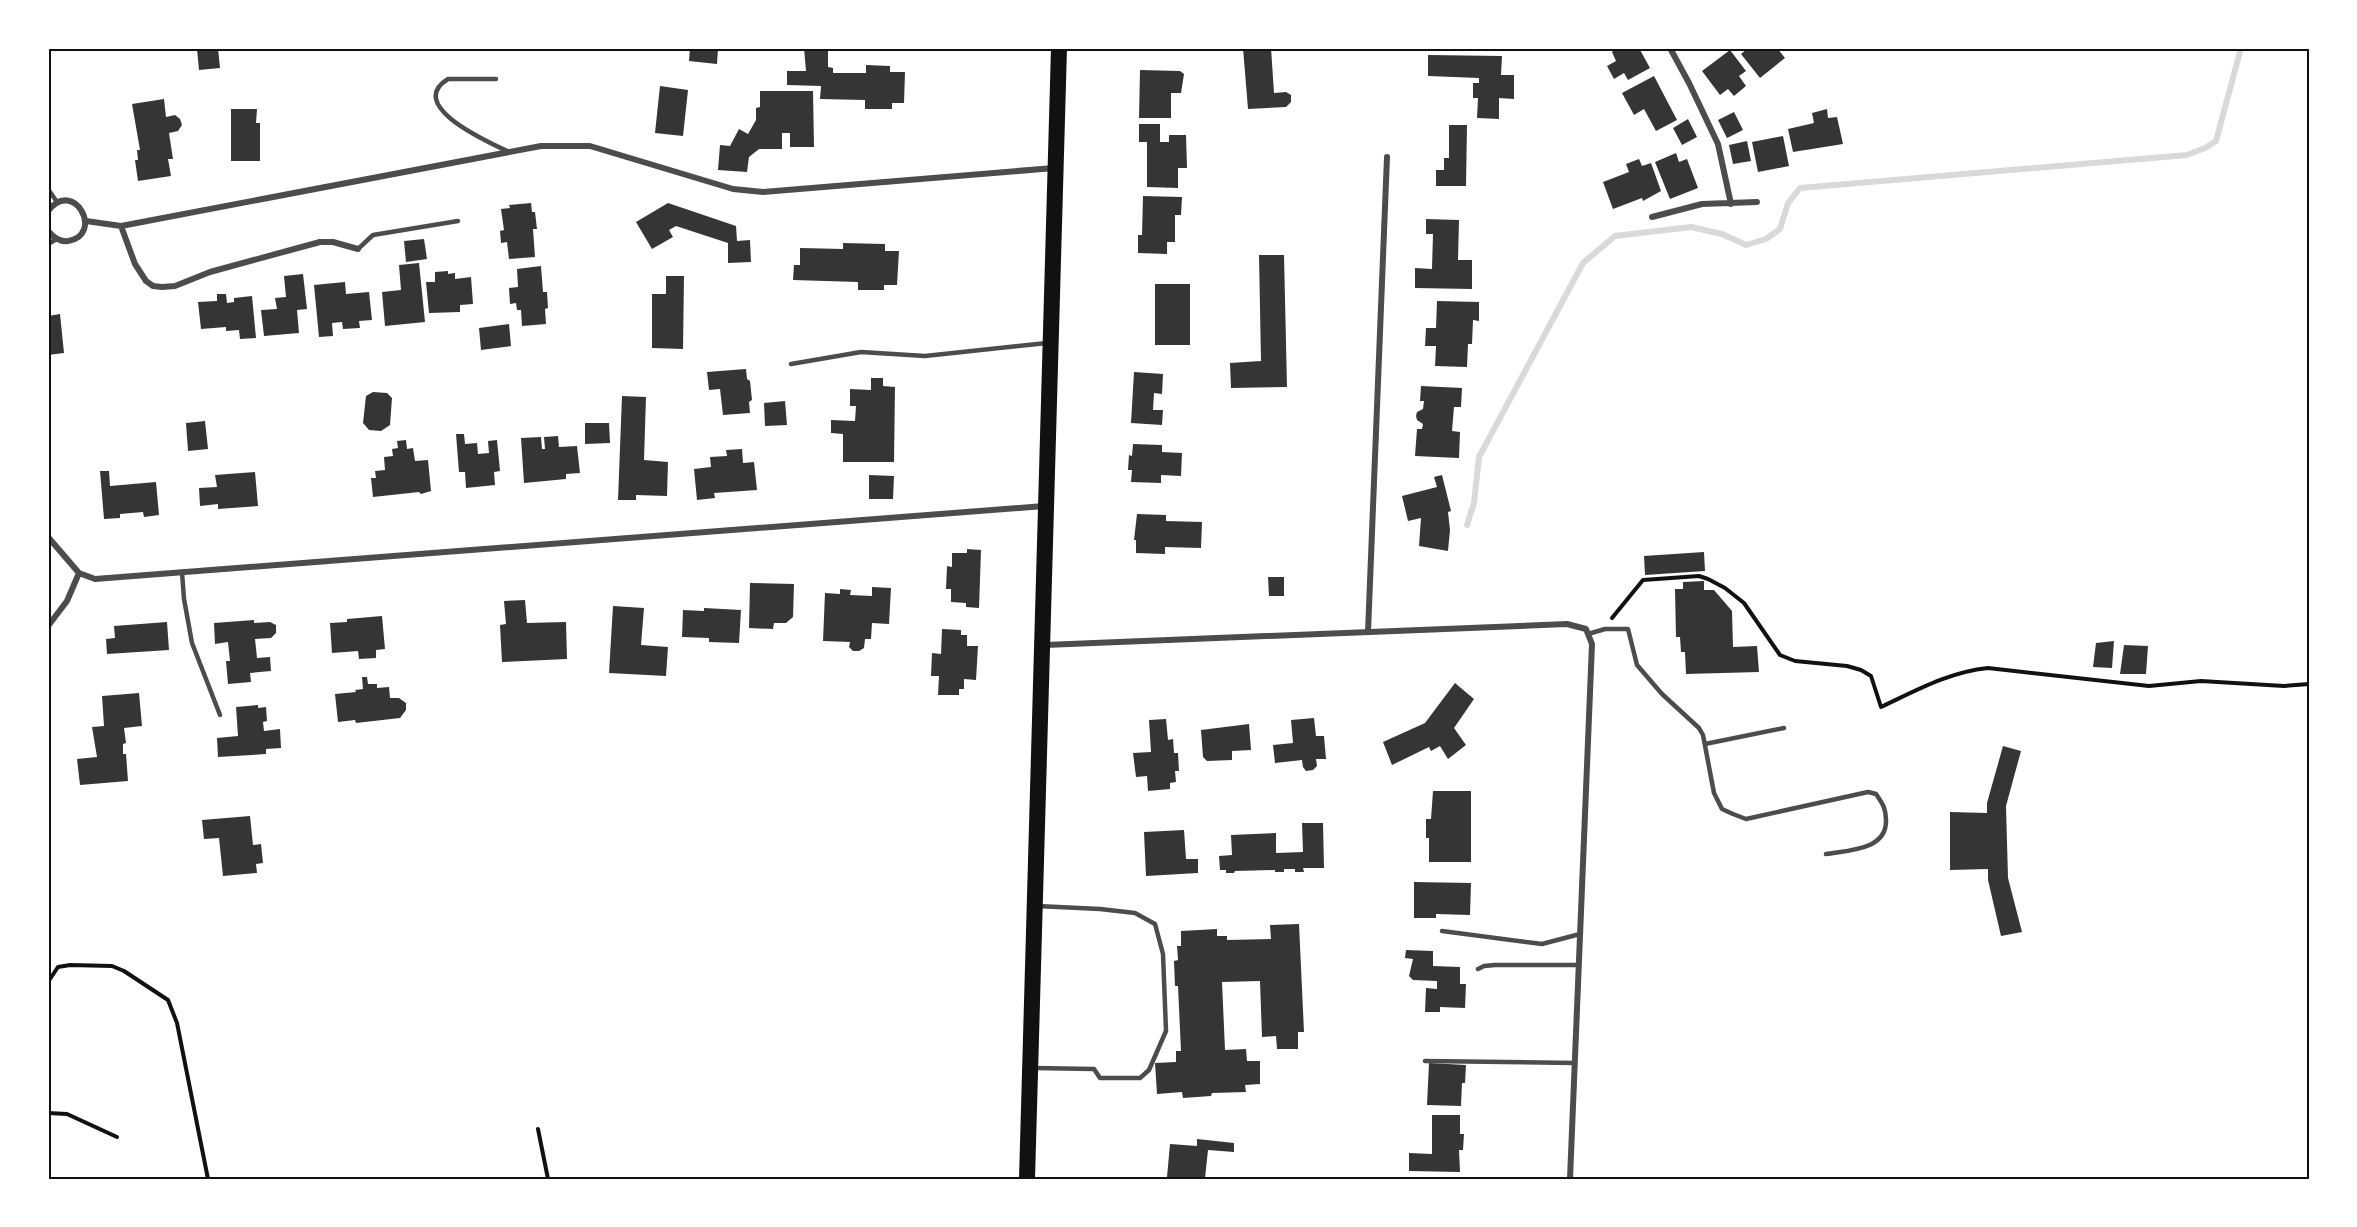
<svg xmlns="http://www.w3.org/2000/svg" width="2357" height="1227" viewBox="0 0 2357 1227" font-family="Arial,sans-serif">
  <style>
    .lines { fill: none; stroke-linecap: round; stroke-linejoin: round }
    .stream { stroke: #d9d9d9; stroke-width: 6 }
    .building { fill: #353535 }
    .path { stroke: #111; stroke-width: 4 }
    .service { stroke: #4c4c4c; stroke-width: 4.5 }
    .minor { stroke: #4c4c4c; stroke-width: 6 }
    .trunk { stroke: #111; stroke-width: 16 }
    .neatline { fill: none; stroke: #111; stroke-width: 2 }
  </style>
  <rect width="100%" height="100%" fill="#fff"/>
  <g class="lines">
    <!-- stream -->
    <path class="stream" d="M1467,525L1474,503L1479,457L1583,263L1615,236L1691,227L1722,234L1746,245L1766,239L1780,229L1788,203L1800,188L2187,155L2205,148L2216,141L2241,48"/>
  </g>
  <!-- building -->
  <path class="building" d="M203,48H218L220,68L199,70L197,49Z
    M459,48H481V50L459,51Z
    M690,48H718L717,64L689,61Z
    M804,48H828V67L833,68V73H866V65L890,66V72H905L904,103H892V109H865V100L820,99L821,86L787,85V71H806Z
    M1243,48H1271L1274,93L1286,92L1291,95V102L1286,107L1248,109Z
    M1613,48H1639L1650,68L1628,80L1624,73L1614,79L1607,66L1616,61L1612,52L1614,50Z
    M1748,48H1777L1785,58L1760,78L1741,54Z
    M1730,50L1746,71L1739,76L1746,86L1734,96L1728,89L1720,95L1702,71Z
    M1428,55L1502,56L1501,75H1514V99L1499,98V119L1477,118L1478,98H1473V83H1479V78L1428,76Z
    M1140,70L1180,71L1184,74L1181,93H1171V118H1139Z
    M1654,76L1677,120L1656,131L1644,109L1634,115L1622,93Z
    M660,86L688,90L683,136L655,133Z
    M760,91H813L814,147H790V133H782V149H759L749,157L747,172L718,170L720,145L730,146L739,129L748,134L756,120V108L760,107Z
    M164,99L166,117L175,115L180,119L182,125L178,131L169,133L173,159H168L171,176L138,181L135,160H138L137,150H140L132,104Z
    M231,109H257L256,123H260V161H231Z
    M1827,109L1828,118L1837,117L1843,144L1793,152L1788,129L1814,123L1812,113Z
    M1734,112L1743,130L1727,138L1718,120Z
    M1688,119L1697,137L1682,145L1673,128Z
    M1139,124H1160V142H1169V135H1186L1187,168H1178V188L1147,187V142H1139Z
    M1449,125H1467L1466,186H1436V170H1444V158H1449Z
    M1783,136L1789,166L1758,172L1752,142Z
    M1747,141L1751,161L1733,164L1729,145Z
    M1676,153L1679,162L1687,159L1698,188L1670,199L1655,162Z
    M1639,159L1642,166L1651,163L1661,191L1643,201L1642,198L1613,209L1603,182L1629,172L1626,164Z
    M1143,196L1182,197L1181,215H1175V242H1167V254L1138,253V235H1142Z
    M531,203L532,212H535L537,229H533L535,257L509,259L507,242L501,243L500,231L504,230L501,209L510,208L509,205Z
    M668,203L736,226L737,241L750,240L751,262L728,263V243L676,226L669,230L673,237L652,249L636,222Z
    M1426,219L1459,220L1458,260H1472V289L1415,288V268L1432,269L1433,234H1426Z
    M424,239L427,259L406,262L404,241Z
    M843,243L885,244V251H899L897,285H884V290H858V282L793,280L794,265H800V248L843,249Z
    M1259,255H1284L1287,387L1231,388L1230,363L1261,361Z
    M419,263L425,322L385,326L382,292L401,290L399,265Z
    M541,266L543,292H547L548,308L545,309L546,324L522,326L521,310H517L516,303L510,304L509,288L518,287L517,269Z
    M448,271V274L455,273V279L471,277L473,304L460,305V312L429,313L426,282H435V272Z
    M303,274L307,309L297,310L299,333L264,336L261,310L277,309L275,298L286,297L284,276Z
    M666,276H684L683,349L652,348V294H666Z
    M345,282L346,294L369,292L372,320L359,321L360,328L343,329L342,322L332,323L333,336L319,337L314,285Z
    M1155,284H1190V345H1155Z
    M217,294H226L227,303L234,302V298L252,296L256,338L240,339L239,330L226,331V327L201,329L198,302L217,301Z
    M1437,301L1479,302V321L1473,320L1472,344H1468L1467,367L1435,366L1436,346H1425L1426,328H1436Z
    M60,314L64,353L48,355V316Z
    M509,324L511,346L481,350L479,328Z
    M746,369L747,379L750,381L752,400L749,402L750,413L723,415L720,389L709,390L707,372Z
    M1134,372L1163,374L1162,394L1154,393L1153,410H1163L1162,425L1131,423Z
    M871,378H883V386L895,387L894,462H843V434L831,433V420L855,421L856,406H850V389L871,390Z
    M1421,386L1462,388L1461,407H1454L1452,431L1460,432L1459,458L1415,456L1417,429H1422L1423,424L1417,420L1416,416L1417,412L1423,409L1424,401H1420Z
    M373,392L387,393L392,398L390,425L381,431L369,430L363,423L366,396Z
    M622,396L646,397L644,460L668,462L667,496L636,495V500H618Z
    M785,401L787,425L765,426L764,403Z
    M205,421L208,449L188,451L186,423Z
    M585,423H609L610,443L585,444Z
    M456,434H464L465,444L477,443L478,454L489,453L488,441L497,440L500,471L494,472L495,485L466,488L465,472H459Z
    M558,436L559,447L577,446L580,473L566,474V479L524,483L521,438L541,437L542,449H545L544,437Z
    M406,440L407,449L413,448L415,461L428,460L431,491L421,494L419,492L373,497L371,478H376L375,471L385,470L384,457L393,456L392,449L398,448L397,441Z
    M1133,444L1162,445V452L1182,453L1181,476L1161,475V483L1131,482L1132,470H1128L1129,455L1132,456Z
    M742,449L743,463L754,462L757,490L714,493L715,498L697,500L694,469L711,467L710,457L727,456L726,450Z
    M100,471H109L110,486L156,482L159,515L144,517L143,512L120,514V518L104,519Z
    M255,472L258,506L218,509V504L200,506L199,488L217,487L215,475Z
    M869,475L894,476L893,499H869Z
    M1442,475L1451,511L1448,512L1450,530L1448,551L1419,546L1421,518L1408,521L1402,496L1437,487L1434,477Z
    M1137,514L1166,515V521L1202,522L1201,548L1165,547V554L1136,553V540H1134Z
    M967,549L981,550L979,608L966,607V603L951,602V589H946L947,566L952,567V553H967Z
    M1704,552L1705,571L1645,575L1644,556Z
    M1268,577H1284V596H1269Z
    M1704,581V590H1714L1732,611L1733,647L1757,646L1759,672L1686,674L1685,652H1681L1680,637H1676L1675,589H1683V582Z
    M750,583L794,584L793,617L786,623H774L773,629L749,628Z
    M872,587L891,588L889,624L872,623L871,639H865L864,648L859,651H853L849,647L850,642L823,641L825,593L840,594V589L851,590L850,595L872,596Z
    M525,600L527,623L566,622L567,659L502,662L500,625L506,624L504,601Z
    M613,606L644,608L641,645L668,647L666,676L609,673Z
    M704,608L741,610L739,643L709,642V638L682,637L683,610L704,611Z
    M382,616L385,649L376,650V658L359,659L358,651L332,653L330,623L347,622V619Z
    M254,620V623L270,622L276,625V633L271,638L255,639L257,658L270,657L271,671L250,673L251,682L228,684L226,661H230L228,642L215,644L214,623Z
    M167,622L169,650L107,654L106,639L115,638L114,626Z
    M942,629L961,630V635H967V646H978L976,680L964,679V689H959V695H938L939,676H931L932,653L941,654Z
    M2114,641L2112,668L2093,667L2096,643Z
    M2124,645L2148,646L2146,674H2120Z
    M362,677H367L368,684H377V688L389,687L390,698H399L406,703V710L400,718L356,723L355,720L338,722L335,694L356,692L355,690L363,689Z
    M1455,683L1474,699L1454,728L1466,745L1448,759L1440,746L1431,751L1429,747L1392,765L1383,742L1425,723Z
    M139,693L142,726L124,728L126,743L123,744V754H126L128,781L80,785L77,759L97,757L92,727L104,726L102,696Z
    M258,705V708L266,707L267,721L263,722L264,731L280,729L281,748L266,749V754L218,757L217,738L238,736L236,707Z
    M1314,718L1316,736H1324L1326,759H1316L1317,766L1313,770L1306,771L1303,767L1302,760L1275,763L1273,745L1293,743L1291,720Z
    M1166,719L1168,740L1173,739L1174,753H1178L1179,771H1175L1176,782L1170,783V789L1148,791L1147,776L1136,777L1133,753L1151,752L1149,720Z
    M1249,724L1251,750L1232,751V760L1207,761L1203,757L1201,730Z
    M2003,746L2021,751L2006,806L2008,878L2022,932L2001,936L1988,880V869L1950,870V812L1987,813V803Z
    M1433,791H1471V862H1429V838H1426V819H1431Z
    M250,816L253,845L261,844L263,863L256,864L257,873L223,876L219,838L204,839L202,820Z
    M1302,823H1323L1324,868H1303L1304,872H1295V869H1284V872H1275V870L1235,871L1234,873H1226V870H1220L1219,856L1232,855L1231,835L1276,833V853L1303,852Z
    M1184,830L1186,859H1198V873L1146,876L1144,832Z
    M1414,882L1471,883L1470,915L1436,914V918H1414Z
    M1299,924L1304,1032H1298V1049H1277L1276,1036L1262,1037L1260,981L1222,982L1225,1050L1246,1049L1247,1061H1260V1084L1245,1085L1246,1092L1212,1093L1211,1096L1183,1098L1182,1092L1157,1094L1155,1063L1176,1062V1051H1181L1178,986H1175L1174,961L1178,960L1177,946H1181V931L1217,929V936H1227V940L1271,939L1270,925Z
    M1406,950L1433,951V966L1460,967V984H1466L1465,1008L1440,1007V1012H1425L1426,988L1437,989V981L1413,980L1409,976L1413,959L1405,958Z
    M1429,1063L1466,1065L1465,1083H1462L1461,1106L1427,1105Z
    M1432,1115H1460V1134H1464L1463,1150H1459L1460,1172L1409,1171V1153L1432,1154Z
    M1197,1139L1234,1143V1152L1208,1150L1205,1178L1167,1177L1170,1144L1197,1146Z"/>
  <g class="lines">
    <!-- path -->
    <path class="path" d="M1612,618L1643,580L1699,576L1708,579L1725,588L1744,603L1780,655L1795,661L1847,666L1861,670L1871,676L1881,707C1917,690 1949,672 1988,668L2149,686L2201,681L2284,686L2309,684
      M48,982L58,967L70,965L112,966L124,971L168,1000L177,1023L208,1179
      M48,1113L67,1114L117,1137
      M538,1129L548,1179"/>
    <!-- service -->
    <path class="service" d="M496,79H448C404,106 491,143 509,152
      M48,189L57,202
      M48,244L57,239
      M358,249L373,235L458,221
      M791,364L861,352L925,356L1047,343
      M182,572L184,599L192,643L220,715
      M1588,634L1605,629H1628L1637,665L1662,694L1699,728L1703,735L1714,793L1722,809L1733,814L1746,819L1868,792L1876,794C1883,804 1886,809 1886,820C1887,850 1849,850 1826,854
      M1705,744L1784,728
      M1442,931L1542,944L1580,934
      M1478,969L1484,966L1495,965H1579
      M1425,1061L1575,1063
      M1033,1068L1094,1069L1100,1078H1140L1149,1070L1166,1031L1163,954L1155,924L1135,913L1100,909L1037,906"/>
    <!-- minor -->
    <path class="minor" d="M1670,48L1689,83L1718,144L1731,204
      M48,211C74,177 105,235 68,241C60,242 53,237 48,231
      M1652,217L1702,204L1757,202
      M86,221L121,226L541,146H590L733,189L763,192L1054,168
      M121,226L135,264L146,281L153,286L162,287L175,286L210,272L320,242H333L358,249
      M48,537L79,573L95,579L1044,506
      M48,626L67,601L79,573
      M1368,632L1387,157
      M1045,645L1567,624L1586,629L1592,644L1570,1179"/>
    <!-- trunk -->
    <path class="trunk" d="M1027,1179L1059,48"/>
  </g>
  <!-- border -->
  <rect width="2357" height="1227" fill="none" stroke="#ffffff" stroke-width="99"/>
  <rect x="50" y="50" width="2258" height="1128" class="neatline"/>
</svg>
